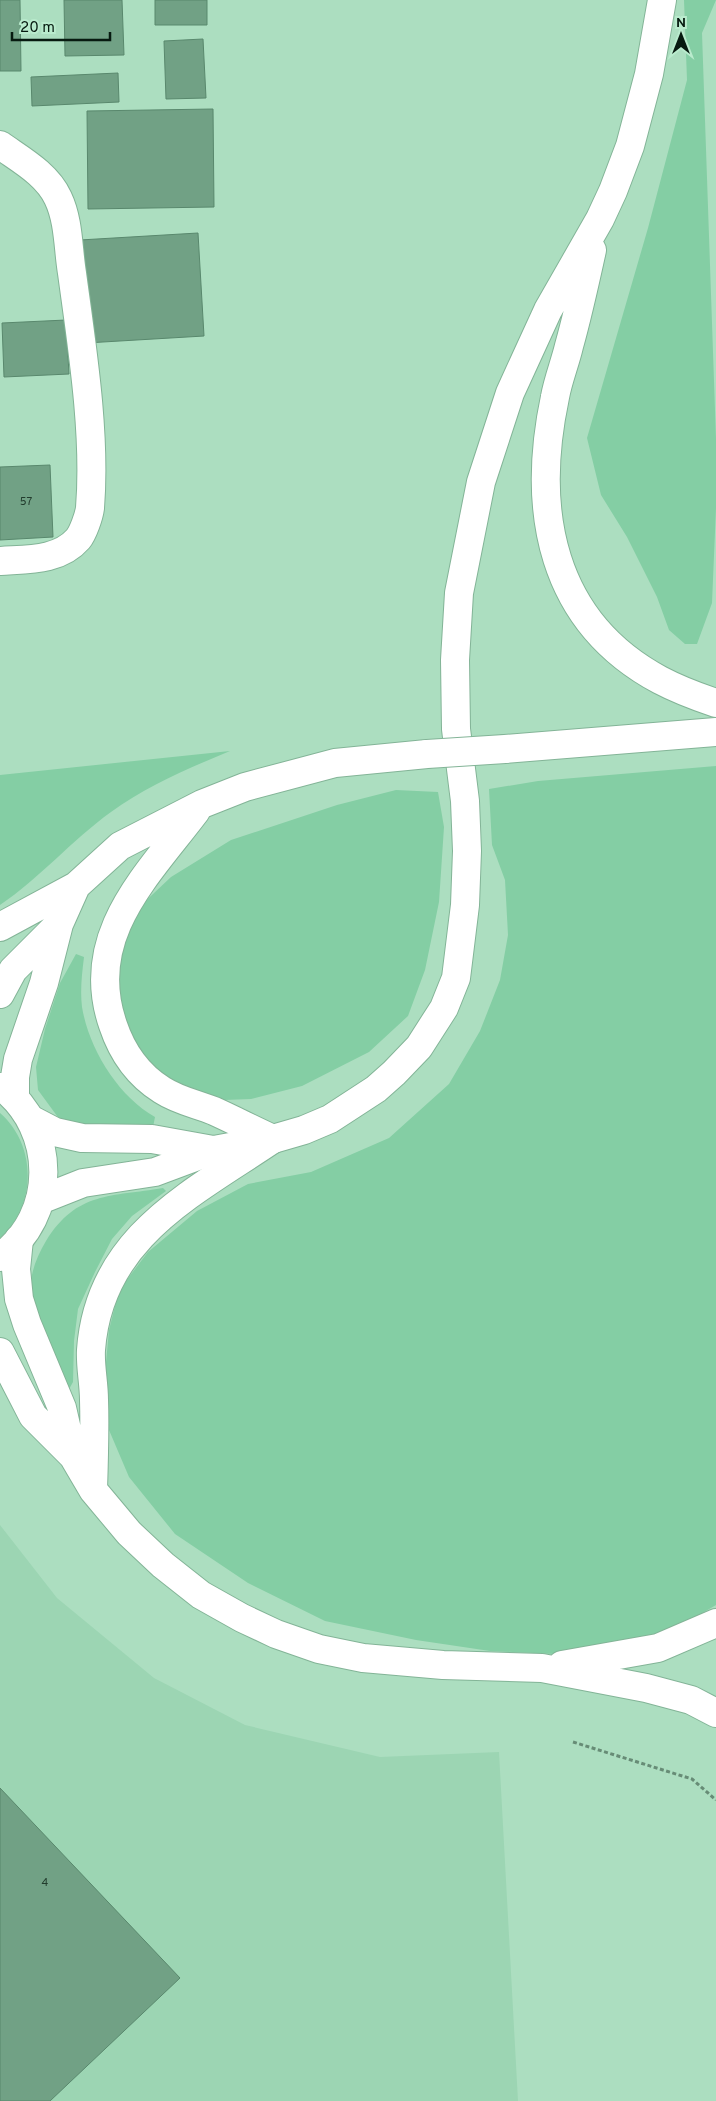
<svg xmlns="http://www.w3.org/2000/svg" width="716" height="2101" viewBox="0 0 716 2101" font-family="Overpass,sans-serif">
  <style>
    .built { fill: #9cd5b3 }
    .green { fill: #84cea4 }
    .building { fill: #71a185; stroke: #59886d }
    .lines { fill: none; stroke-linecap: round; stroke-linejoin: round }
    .minor-casing { stroke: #83b497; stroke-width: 30 }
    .major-casing { stroke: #83b497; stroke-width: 30 }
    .highway-casing { stroke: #83b497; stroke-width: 30 }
    .path { stroke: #678c76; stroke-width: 3; stroke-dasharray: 4 2.5; stroke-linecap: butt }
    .minor { stroke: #fff; stroke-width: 28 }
    .major { stroke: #fff; stroke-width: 28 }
    .highway { stroke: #fff; stroke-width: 28 }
    .major-bridge-casing { stroke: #83b497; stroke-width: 30; stroke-linecap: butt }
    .major-bridge { stroke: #fff; stroke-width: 28 }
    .labels { text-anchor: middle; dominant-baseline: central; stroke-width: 4; stroke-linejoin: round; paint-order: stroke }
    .number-label { font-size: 11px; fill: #223c2d }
  </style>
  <rect width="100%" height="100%" fill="#acdec0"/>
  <!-- built -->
  <path class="built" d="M0,1525L57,1598L154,1678L245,1725L380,1757L499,1752L518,2101H0Z"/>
  <!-- green -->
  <path class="green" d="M684,0H716L702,33L716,439V508L712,603L697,644H685L669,630L657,597L627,537L601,495L587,438L648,228L687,80Z
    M230,751C189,768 147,786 111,812C72,840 40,878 0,905V775Z
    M716,766V1605L677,1628L614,1648L554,1654L490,1651L416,1640L325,1621L248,1583L175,1534L129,1477L109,1430L105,1373L109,1330L119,1290L148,1252L197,1211L248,1184L311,1172L389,1138L449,1084L480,1031L500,980L508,935L505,880L492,845L489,789L538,781Z
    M396,790L438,792L444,827L439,902L425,970L408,1016L369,1052L302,1086L251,1099L224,1100L205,1096L179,1086L160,1073L144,1057L129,1035L115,978L119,953L135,911L171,877L231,840L337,805Z
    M76,954L84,957C82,973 80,991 82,1007C89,1049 118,1096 155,1117L153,1127L78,1128L60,1120L38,1090L36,1067L45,1029L60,983Z
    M0,1113C37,1145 37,1206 0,1238Z
    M163,1188L166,1191L132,1216L112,1239L95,1272L78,1309L74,1341L73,1382L68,1391L31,1296C29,1275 36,1258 46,1241C77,1191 111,1197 163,1188Z"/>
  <!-- building -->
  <path class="building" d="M0,0H20L21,71H0Z
    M64,0H122L124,55L65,56Z
    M155,0H207V25H155Z
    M203,39L206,98L166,99L164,41Z
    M118,73L119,102L32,106L31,77Z
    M213,109L214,207L88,209L87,111Z
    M198,233L204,336L86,343L80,240Z
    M66,320L69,374L4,377L2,323Z
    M50,465L53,537L0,540V467Z
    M0,1788L180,1978L50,2101H0Z"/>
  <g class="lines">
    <!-- minor casing -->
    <g class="minor-casing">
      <path id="minor" d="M0,145C21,160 47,174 58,198C69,221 68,249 72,273C82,347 96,434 90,508C89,516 83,533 78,539C59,561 27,559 0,561
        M592,250C585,282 578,314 569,346C565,363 558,380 555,397C531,510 550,621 660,680C677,689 698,697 716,703
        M32,1120L55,1132L82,1138L152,1139L213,1150
        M40,1200L83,1183L155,1172L214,1150L273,1139L304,1130L330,1119L376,1089L394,1073L419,1047L444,1008L456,978L465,905L467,851L465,801L456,729L455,660L459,593L481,482L510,393L548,310L600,219L613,191L630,146L649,74L662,0"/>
    </g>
    <!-- major casing -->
    <g class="major-casing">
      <path id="major" d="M505,749L716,732
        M196,811C147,876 82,936 113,1025C122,1052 138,1075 162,1090C179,1101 197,1104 214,1111C234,1120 253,1130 273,1139
        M0,927L76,886L120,846L202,804L245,787L335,763L427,754
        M0,994L13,970L58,925
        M15,1097V1077L18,1059L44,983L59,924L76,886
        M0,1257C58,1216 57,1129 2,1087"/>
    </g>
    <!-- highway casing -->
    <g class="highway-casing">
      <path id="highway" d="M19,1239L16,1269L19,1299L27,1324L62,1408L73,1456
        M0,1352L33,1416L73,1456L93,1490L129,1533L163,1565L201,1595L242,1618L276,1634L319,1649L363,1658L443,1665L542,1668L646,1688L691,1700L716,1713
        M93,1490C94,1460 95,1430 94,1400C94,1383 90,1366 91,1350C99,1238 190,1195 273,1139
        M562,1665L658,1648L716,1623"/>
    </g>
    <!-- path -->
    <path class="path" d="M573,1742L692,1779L716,1800"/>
    <!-- minor -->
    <use href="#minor" class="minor"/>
    <!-- major -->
    <use href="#major" class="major"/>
    <!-- highway -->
    <use href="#highway" class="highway"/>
    <!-- major-bridge casing -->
    <g class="major-bridge-casing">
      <path id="major-bridge" d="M427,754L505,749"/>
    </g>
    <!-- major-bridge -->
    <use href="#major-bridge" class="major-bridge"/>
  </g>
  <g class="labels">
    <!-- number labels -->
    <g class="number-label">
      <text x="26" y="502">57</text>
      <text x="45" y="1883">4</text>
    </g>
  </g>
  <!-- north arrow -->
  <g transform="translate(681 35)" stroke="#b9ebcd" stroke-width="4" paint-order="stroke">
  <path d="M0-4L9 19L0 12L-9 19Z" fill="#071a10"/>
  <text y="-8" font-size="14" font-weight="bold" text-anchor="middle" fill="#071a10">N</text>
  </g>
  <!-- scale -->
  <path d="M12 32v8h98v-8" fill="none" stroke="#071a10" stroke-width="2.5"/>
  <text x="20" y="32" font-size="15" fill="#071a10" stroke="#b9ebcd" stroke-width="4" paint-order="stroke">20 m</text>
</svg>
